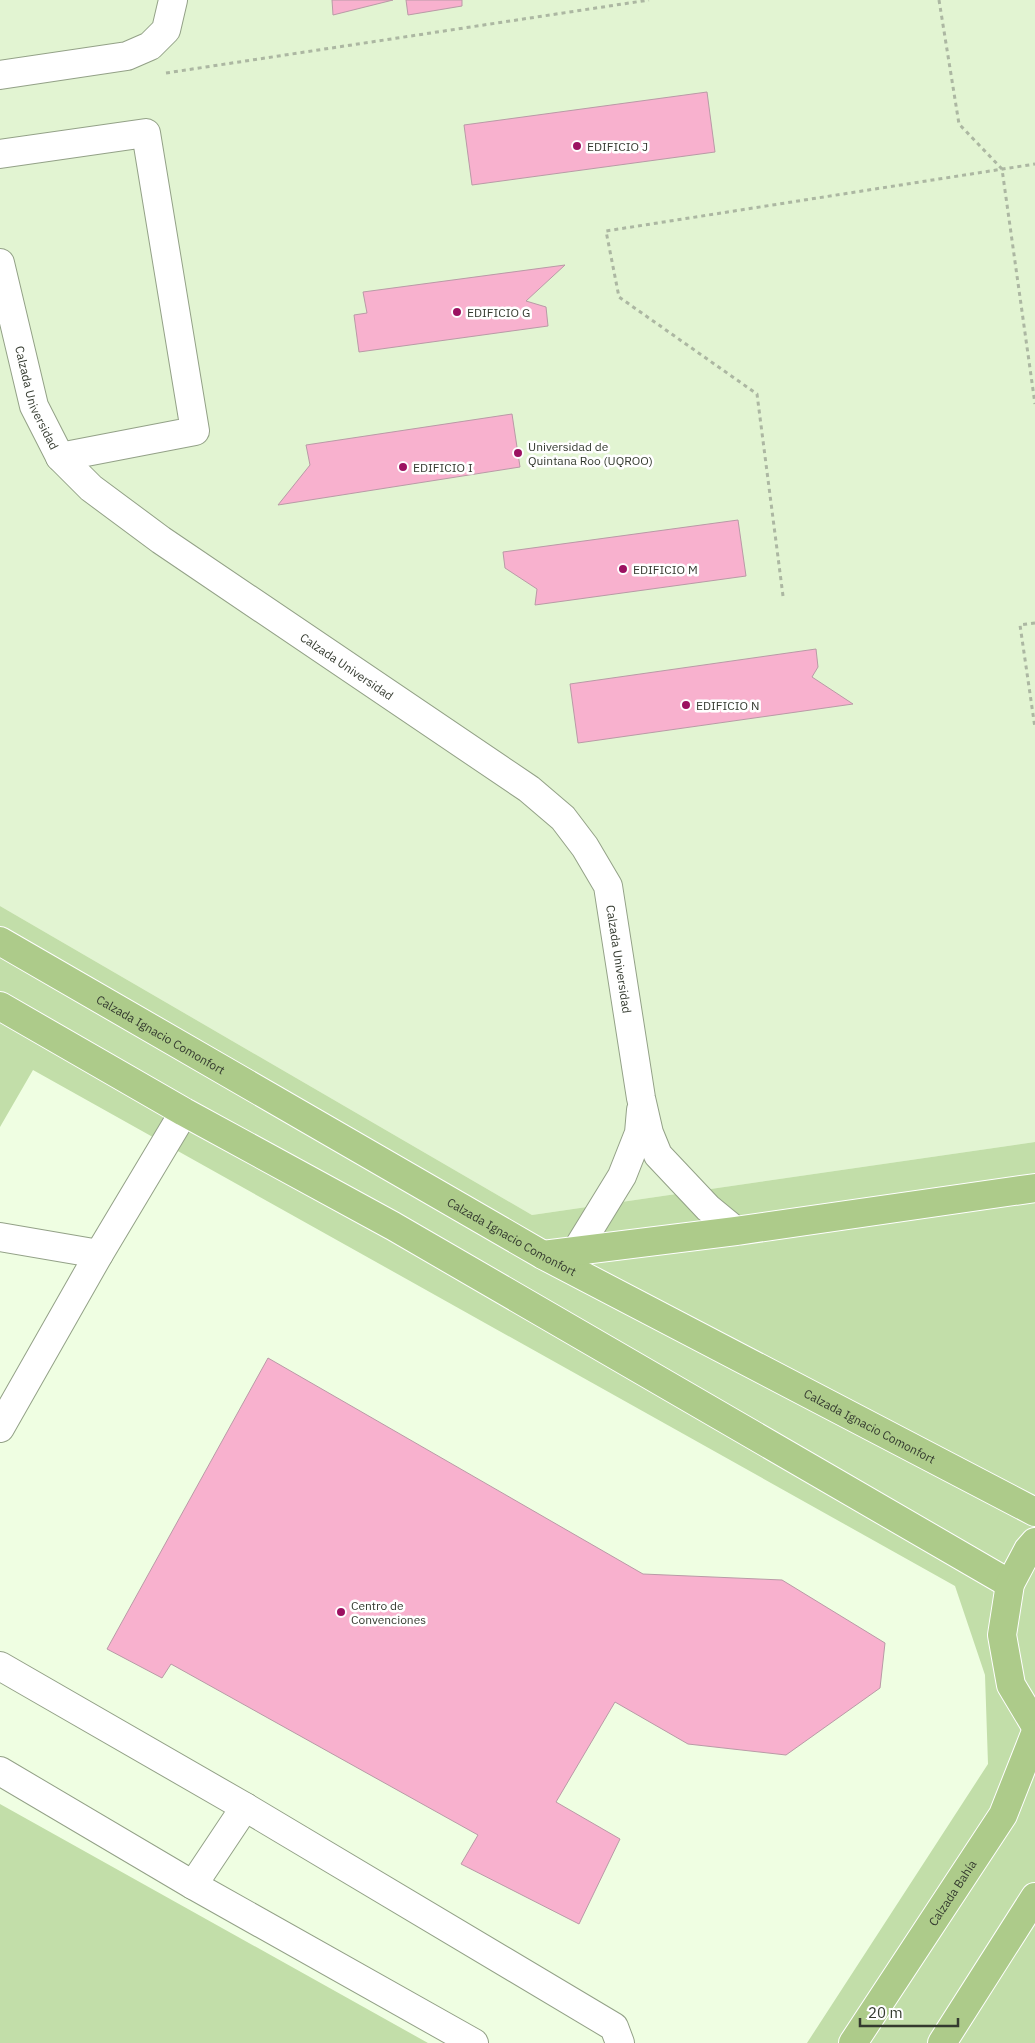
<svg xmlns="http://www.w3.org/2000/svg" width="1035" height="2043" viewBox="0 0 1035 2043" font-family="'IBM Plex Sans',sans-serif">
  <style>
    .built { fill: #e2f4d2 }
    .green { fill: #c2dea9 }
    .building { fill: #f8b1ce; stroke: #b99aa6 }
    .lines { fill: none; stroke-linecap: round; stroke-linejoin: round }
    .minor-casing { stroke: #93a187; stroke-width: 30 }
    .major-casing { stroke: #fff; stroke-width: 30 }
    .path { stroke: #acb7a2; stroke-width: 3; stroke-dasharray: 4 4; stroke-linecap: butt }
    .minor { stroke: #fff; stroke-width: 28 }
    .major { stroke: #adcb8a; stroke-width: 28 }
    .poi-dot { fill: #9c1161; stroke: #fff; stroke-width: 2 }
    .labels { text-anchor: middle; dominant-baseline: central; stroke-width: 5; stroke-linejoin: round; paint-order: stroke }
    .poi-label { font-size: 12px; fill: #343a2f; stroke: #fff; text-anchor: start }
    .street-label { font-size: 12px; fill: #343a2f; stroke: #fff }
  </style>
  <rect width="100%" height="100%" fill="#effee2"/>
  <!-- built -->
  <path class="built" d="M0,0H1035V1142L532,1215L0,906Z"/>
  <!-- green -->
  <path class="green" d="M0,906L532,1215L1035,1142V2043H807L988,1764L985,1675L955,1586L33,1070L0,1127Z
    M0,1804L428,2043H0Z"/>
  <!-- building -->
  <path class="building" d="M332,0H393L333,15Z
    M406,0H462V6L408,15Z
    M707,92L715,152L472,185L464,125Z
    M565,265L526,301L546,307L548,326L359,352L354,315L367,313L363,292Z
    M512,414L520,467L278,505L310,465L306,445Z
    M738,520L746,576L535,605L537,589L505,568L503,552Z
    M816,649L818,667L812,677L853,704L578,743L570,684Z
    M268,1358L643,1574L782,1580L885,1643L880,1688L786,1755L688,1744L615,1702L556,1802L620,1839L579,1924L461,1864L478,1835L171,1664L162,1678L107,1649Z"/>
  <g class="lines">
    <!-- minor casing -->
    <g class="minor-casing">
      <g id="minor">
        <path d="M0,75L127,56L150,46L166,30L173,0"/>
        <path d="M0,154L146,133L195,431L60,457"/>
        <path id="s1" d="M0,263L34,406L60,457L91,488L161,540L529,789L563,818L585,847L608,886L641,1098L649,1133L658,1155L708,1208L736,1231"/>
        <path d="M0,1237L99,1254"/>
        <path d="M576,1251L622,1176L639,1133L641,1110"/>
        <path d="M0,1428L99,1254L184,1112"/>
        <path d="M0,1666L245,1807L614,2027L620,2043"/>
        <path d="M0,1771L193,1885L474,2043"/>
        <path d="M193,1885L245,1807"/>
      </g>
    </g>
    <!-- major casing -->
    <g class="major-casing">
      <g id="major">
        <path id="s2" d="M0,941L543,1255L1035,1512"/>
        <path d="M0,1006L184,1112L393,1226L1010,1584"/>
        <path d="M543,1255L736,1231L1035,1188"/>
        <path d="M1035,1542L1028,1550L1010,1584L1002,1635L1011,1685L1035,1725"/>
        <path id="s3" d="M853,2043L1003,1815L1035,1734"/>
        <path d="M942,2043L1035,1897"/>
      </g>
    </g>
    <!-- path -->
    <path class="path" d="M939,0L959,124L1002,169L1035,404
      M166,73L649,0
      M783,596L757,394L619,297L606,231L1035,164
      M1035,623L1020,625L1035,728"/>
    <!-- minor -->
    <use href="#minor" class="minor"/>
    <!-- major -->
    <use href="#major" class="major"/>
  </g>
  <!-- markers -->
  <g class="poi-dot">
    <circle cx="577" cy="146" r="5"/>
    <circle cx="457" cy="312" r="5"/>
    <circle cx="518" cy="453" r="5"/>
    <circle cx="403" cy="467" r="5"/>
    <circle cx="623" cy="569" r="5"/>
    <circle cx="686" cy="705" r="5"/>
    <circle cx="341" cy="1612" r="5"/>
  </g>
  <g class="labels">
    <!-- poi labels -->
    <g class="poi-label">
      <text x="587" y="146">EDIFICIO J</text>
      <text x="467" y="312">EDIFICIO G</text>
      <text x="528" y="446">Universidad de<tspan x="528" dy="14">Quintana Roo (UQROO)</tspan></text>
      <text x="413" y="467">EDIFICIO I</text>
      <text x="633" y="569">EDIFICIO M</text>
      <text x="696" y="705">EDIFICIO N</text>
      <text x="351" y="1605">Centro de<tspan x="351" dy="14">Convenciones</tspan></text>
    </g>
    <!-- street labels -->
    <g class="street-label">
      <text stroke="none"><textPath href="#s1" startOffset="140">Calzada Universidad</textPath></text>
      <text stroke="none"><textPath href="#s1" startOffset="560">Calzada Universidad</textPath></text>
      <text stroke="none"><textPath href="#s1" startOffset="980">Calzada Universidad</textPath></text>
      <text stroke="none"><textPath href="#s2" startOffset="186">Calzada Ignacio Comonfort</textPath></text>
      <text stroke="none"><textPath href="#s2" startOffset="591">Calzada Ignacio Comonfort</textPath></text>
      <text stroke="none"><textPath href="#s2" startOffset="996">Calzada Ignacio Comonfort</textPath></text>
      <text stroke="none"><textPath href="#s3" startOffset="180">Calzada Bahía</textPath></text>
    </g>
  </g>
  <!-- scale -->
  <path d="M860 2018v8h98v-8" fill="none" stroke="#343a2f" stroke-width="2.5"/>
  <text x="868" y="2018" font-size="15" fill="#343a2f" stroke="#ffffff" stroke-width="4" paint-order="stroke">20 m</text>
</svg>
